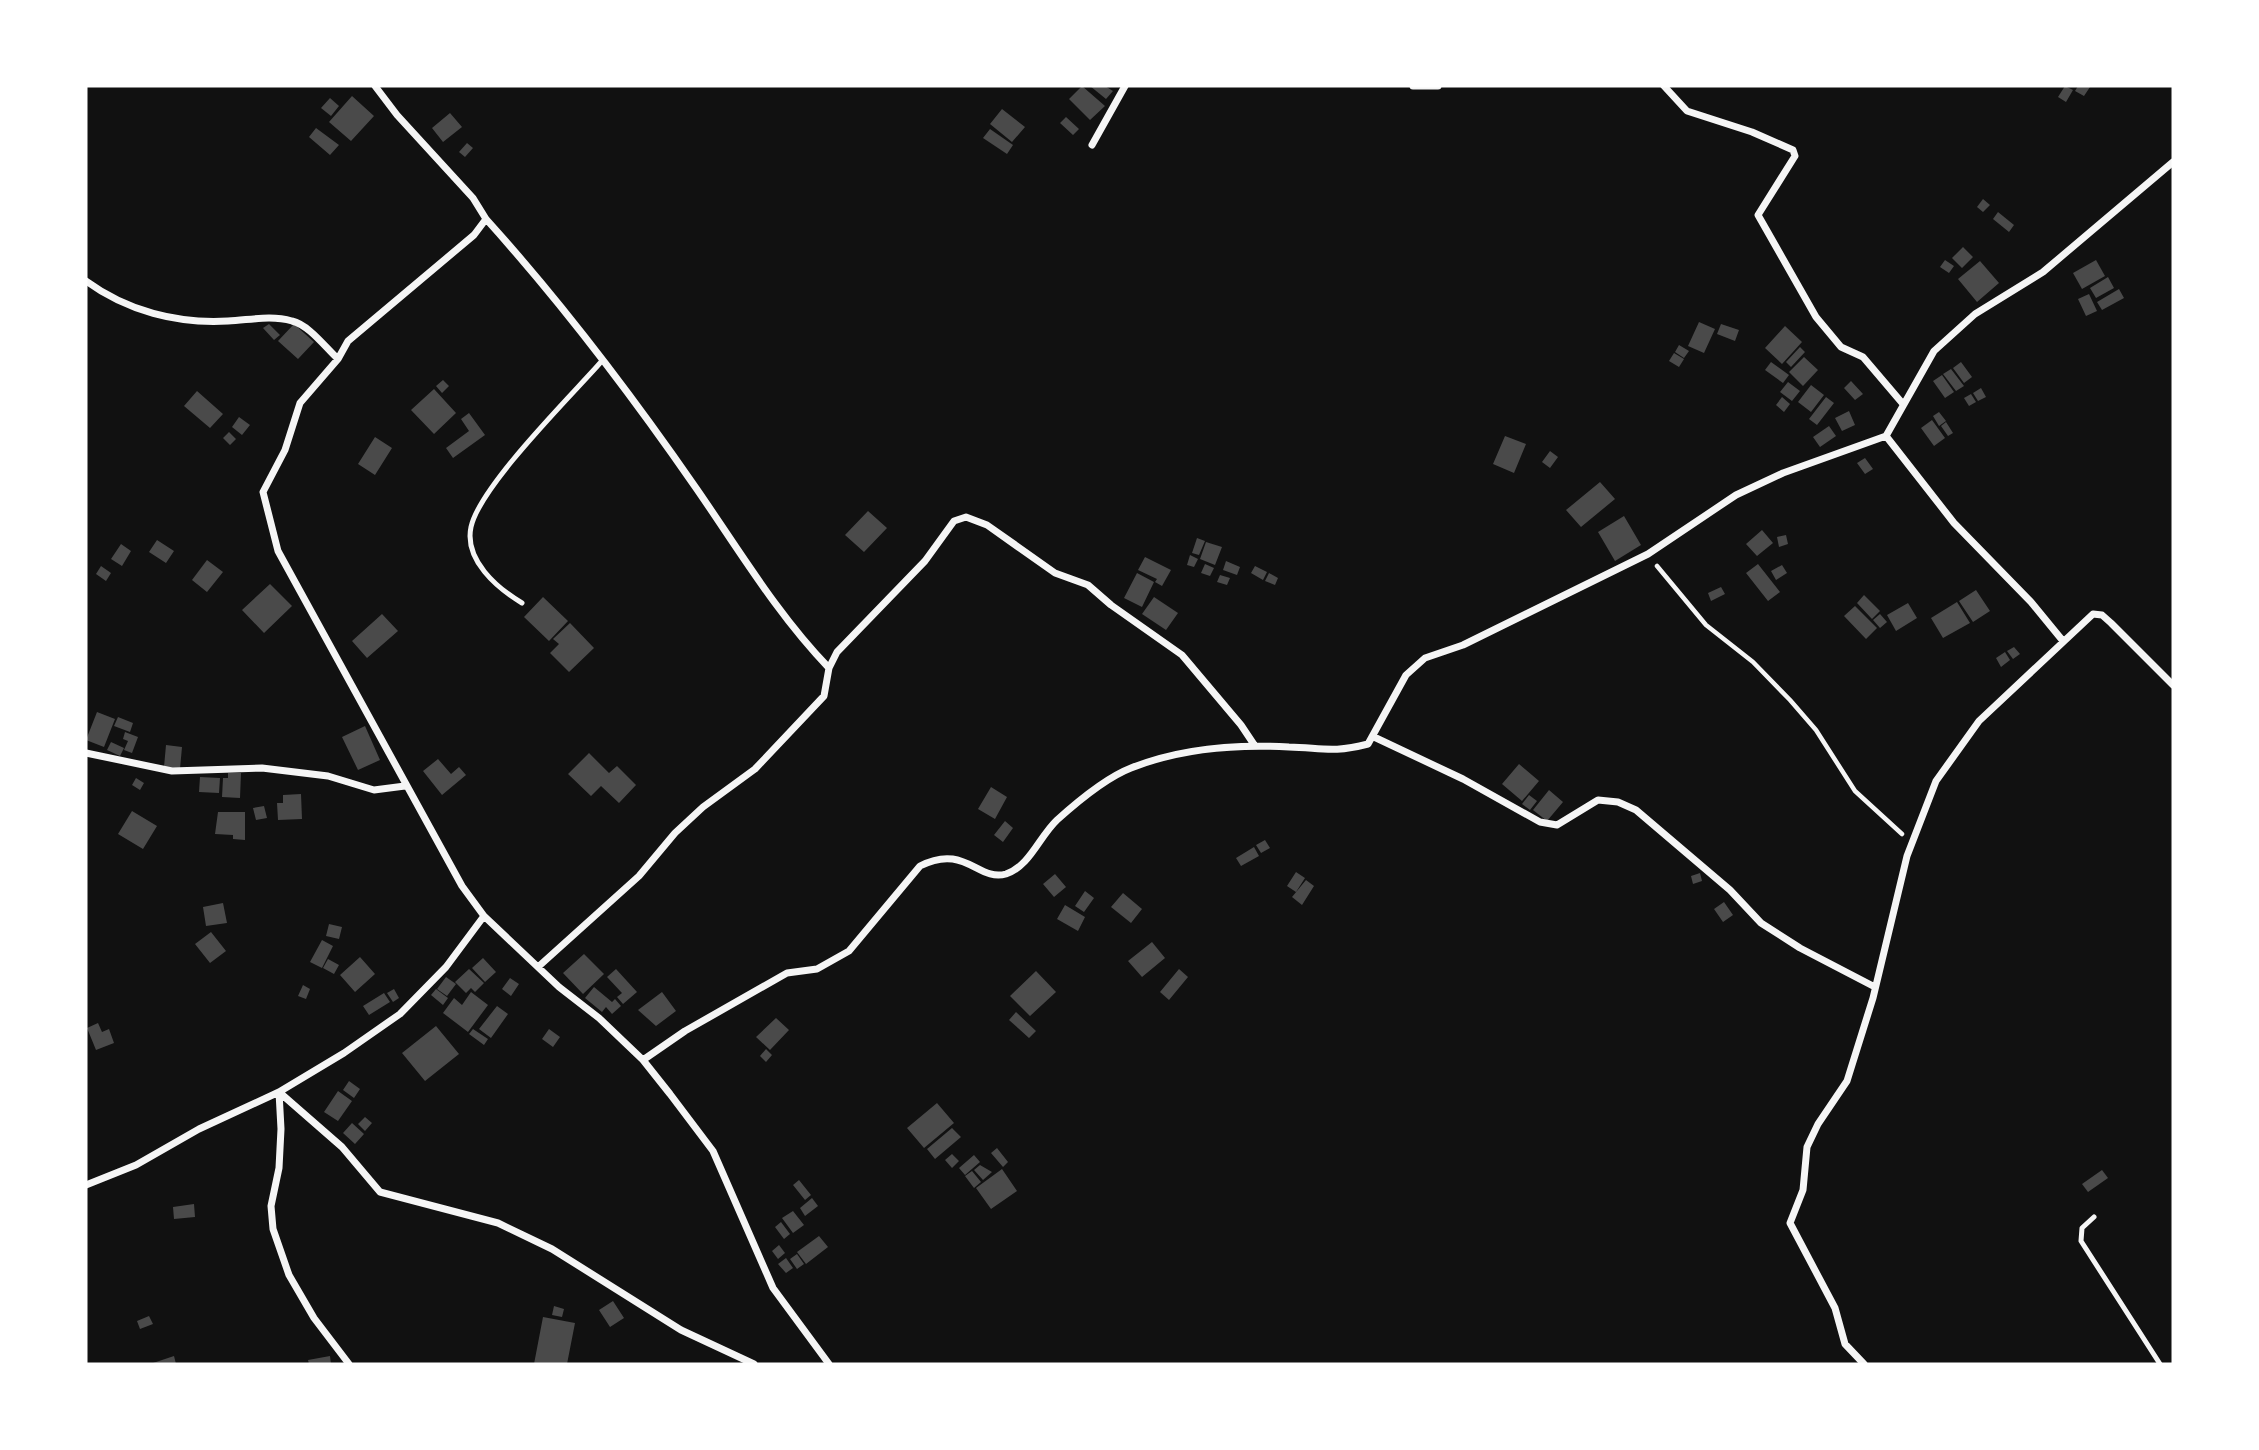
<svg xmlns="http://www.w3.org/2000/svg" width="2259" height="1450" viewBox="0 0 2259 1450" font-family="'Golos Text',sans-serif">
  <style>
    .building { fill: #4a4a4a }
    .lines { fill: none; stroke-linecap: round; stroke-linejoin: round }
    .path { stroke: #f5f5f5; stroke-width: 4.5 }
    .service { stroke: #f5f5f5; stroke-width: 5 }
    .minor { stroke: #f5f5f5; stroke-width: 7 }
  </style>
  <rect width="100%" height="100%" fill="#111"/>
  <!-- building -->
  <path class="building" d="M1082,86L1105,106L1090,120L1069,99Z
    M1090,86H1105L1113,91L1106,99Z
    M2065,86L2073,90L2066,102L2058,97Z
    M2078,86H2089L2090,87L2084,96L2075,91Z
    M352,96L374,116L351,141L329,122Z
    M330,98L339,106L331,116L321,108Z
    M1002,109L1025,127L1012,142L990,124Z
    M450,113L462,127L443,142L432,128Z
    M1066,117L1079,129L1073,135L1060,123Z
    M316,128L339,145L330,155L309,137Z
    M990,129L1013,145L1007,154L983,138Z
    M467,143L473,148L465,157L459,152Z
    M1983,199L1990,205L1983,212L1977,207Z
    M1998,212L2014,225L2009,232L1993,219Z
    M1963,247L1973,257L1962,268L1952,258Z
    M1945,260L1954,266L1949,273L1940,267Z
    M2096,260L2105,276L2082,289L2073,273Z
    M1980,261L1999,283L1977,302L1958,279Z
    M2108,277L2114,288L2096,298L2090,288Z
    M2119,289L2124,298L2102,310L2097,302Z
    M2089,294L2097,311L2086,316L2078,299Z
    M1699,322L1715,329L1704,353L1688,346Z
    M269,324L280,335L274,340L263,328Z
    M294,324L314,342L298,359L278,341Z
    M1721,324L1739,330L1735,341L1717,334Z
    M1785,326L1802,342L1782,364L1765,348Z
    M1679,345L1689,351L1684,358L1675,352Z
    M1800,347L1805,352L1791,367L1786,362Z
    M1674,353L1684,359L1679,367L1669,361Z
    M1804,357L1818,370L1803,386L1789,372Z
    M1771,362L1789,375L1783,383L1765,370Z
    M1961,362L1972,377L1964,383L1953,368Z
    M1951,369L1964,386L1956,391L1943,374Z
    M1942,375L1954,392L1945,398L1933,381Z
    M443,380L449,386L442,393L436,386Z
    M1851,381L1863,394L1855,400L1844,388Z
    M1788,382L1800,391L1792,401L1780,392Z
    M1811,385L1824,395L1811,412L1798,402Z
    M1981,388L1986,397L1978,401L1973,393Z
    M434,389L456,413L434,434L411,410Z
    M197,391L223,414L210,428L184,406Z
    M1971,394L1976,402L1969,406L1964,398Z
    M1782,397L1790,404L1784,412L1776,405Z
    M1826,397L1834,403L1817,425L1809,419Z
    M1849,411L1855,425L1842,431L1835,418Z
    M1939,412L1946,421L1939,426L1933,416Z
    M469,413L485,435L453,458L446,448L469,431L461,419Z
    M239,417L250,425L242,435L232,427Z
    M1932,420L1945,438L1934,446L1921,428Z
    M1946,422L1953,433L1948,436L1941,426Z
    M1829,426L1836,436L1820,447L1813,437Z
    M229,432L236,439L230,445L223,438Z
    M1505,436L1526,444L1514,473L1493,464Z
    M375,437L392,448L375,475L358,464Z
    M1550,451L1558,457L1550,468L1542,462Z
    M1865,458L1873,469L1865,474L1857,463Z
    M1600,482L1615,499L1581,527L1566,510Z
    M868,511L887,528L864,552L845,535Z
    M1624,516L1641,545L1615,561L1598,532Z
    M1762,530L1773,543L1757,556L1746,544Z
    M1786,535L1788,544L1779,547L1777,537Z
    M1197,538L1205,541L1199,555L1192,553Z
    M157,540L174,551L166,563L149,552Z
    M1206,542L1222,547L1215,565L1200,559Z
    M121,544L131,551L122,566L111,559Z
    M1190,555L1198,559L1194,567L1187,565Z
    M1145,557L1171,570L1162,586L1155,582L1157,579L1138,570Z
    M207,560L223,572L207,592L192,580Z
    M1226,561L1240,567L1237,575L1223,570Z
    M1205,564L1214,568L1210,576L1201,573Z
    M1758,564L1780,592L1768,601L1746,573Z
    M1782,565L1787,573L1776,580L1771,571Z
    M101,566L111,573L106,581L96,574Z
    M1255,566L1267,572L1263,580L1251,573Z
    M1137,573L1154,582L1142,607L1124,598Z
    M1269,573L1278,578L1275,585L1265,581Z
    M1220,575L1230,578L1227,585L1217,582Z
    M270,584L292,606L264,633L242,610Z
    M1721,587L1725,594L1711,601L1708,593Z
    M1976,590L1990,611L1973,622L1959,601Z
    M1864,595L1880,611L1872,619L1857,603Z
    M543,597L568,621L549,641L524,617Z
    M1154,597L1178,613L1166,630L1142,614Z
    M1957,602L1970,623L1943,638L1931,618Z
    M1908,603L1917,618L1896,631L1887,615Z
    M1855,606L1877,628L1866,639L1844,616Z
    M382,614L398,631L367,658L352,641Z
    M1880,614L1887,622L1880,628L1873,620Z
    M570,623L594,648L569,672L550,653L559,644L553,639Z
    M2014,647L2020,654L2013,659L2007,651Z
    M2005,652L2010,660L2001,667L1996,658Z
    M97,712L115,719L104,747L86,740Z
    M118,717L133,723L130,732L114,726Z
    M365,726L380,760L358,770L342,737Z
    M125,732L138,737L132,753L124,750L128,741L123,739Z
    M111,742L124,748L120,756L107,750Z
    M166,745L182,747L180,769L164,767Z
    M589,753L609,773L617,766L636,785L619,803L601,786L591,796L568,774Z
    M438,759L451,774L459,767L466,775L442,795L423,771Z
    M1519,764L1539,781L1522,801L1502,784Z
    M228,773H241L240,798L222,797L223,778H228Z
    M200,777L220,778L219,793L199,792Z
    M136,778L144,783L140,790L132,785Z
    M991,787L1007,797L995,819L978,809Z
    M1549,790L1563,802L1547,821L1533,810Z
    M301,794L302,819L278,820L277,803H283V795Z
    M1529,795L1537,801L1530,810L1522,804Z
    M264,806L267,818L256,820L253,808Z
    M132,811L157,826L143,849L118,834Z
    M218,812H245V840L233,839V835L215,834Z
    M1005,821L1013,828L1003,842L994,835Z
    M1265,840L1270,848L1261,853L1256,845Z
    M1254,847L1259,856L1241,866L1236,858Z
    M1296,872L1305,878L1296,892L1287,886Z
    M1700,873L1702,881L1693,884L1691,876Z
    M1055,874L1066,887L1054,897L1043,884Z
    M1306,880L1314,886L1302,905L1292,897Z
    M1085,891L1094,898L1084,912L1075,906Z
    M1123,893L1142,909L1131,923L1111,907Z
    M1724,902L1733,915L1723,922L1714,909Z
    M223,903L227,923L206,926L203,907Z
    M1065,905L1085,917L1078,931L1057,919Z
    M329,924L342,927L339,939L326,936Z
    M211,932L226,951L210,963L195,944Z
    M322,940L333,946L322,968L310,962Z
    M1152,942L1165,958L1142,977L1128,961Z
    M584,954L604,974L583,994L563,973Z
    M360,957L375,974L355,992L340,975Z
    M483,958L496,972L485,982L472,968Z
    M328,959L339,965L334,974L323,968Z
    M469,969L484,983L475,992L471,988L466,993L455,982Z
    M616,969L637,992L623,1004L617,997L622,993L607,977Z
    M1179,969L1188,977L1169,1000L1160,992Z
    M1036,971L1056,992L1030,1016L1010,996Z
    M446,977L456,984L447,996L437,989Z
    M510,978L519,984L511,996L502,989Z
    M303,985L310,989L306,999L298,996Z
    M594,987L612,1002L615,999L621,1006L612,1014L606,1007L602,1012L585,998Z
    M394,989L399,998L393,1002L387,993Z
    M436,989L448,998L443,1005L431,995Z
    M471,992L488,1005L468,1032L443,1013L454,998L462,1005Z
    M662,992L676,1011L656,1026L638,1010Z
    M384,993L390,1002L369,1015L363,1006Z
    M497,1006L508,1014L491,1038L479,1029Z
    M1016,1012L1036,1031L1029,1038L1009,1020Z
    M776,1018L789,1030L770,1050L756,1037Z
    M98,1023L102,1032L109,1029L114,1043L96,1050L87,1028Z
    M436,1026L459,1054L425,1081L402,1053Z
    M473,1029L488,1039L484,1045L469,1034Z
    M549,1029L560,1037L553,1047L542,1039Z
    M766,1049L772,1055L766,1062L760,1056Z
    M349,1081L360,1089L354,1098L343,1090Z
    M338,1091L352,1101L338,1121L324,1112Z
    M937,1103L954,1123L924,1148L907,1128Z
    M365,1117L372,1123L365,1131L358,1124Z
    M352,1123L364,1134L355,1144L343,1133Z
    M952,1128L961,1137L935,1159L927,1149Z
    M997,1148L1008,1162L1003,1167L991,1153Z
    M952,1154L959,1161L952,1168L945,1160Z
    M974,1155L980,1162L965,1175L959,1168Z
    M980,1165L992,1172L983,1180L974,1170Z
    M1002,1169L1017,1191L991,1209L976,1188Z
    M2102,1170L2108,1178L2088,1192L2082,1184Z
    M972,1171L981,1182L974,1188L965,1176Z
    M799,1180L811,1195L805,1200L793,1185Z
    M812,1198L818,1206L805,1216L800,1208Z
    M194,1204L195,1217L174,1219L173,1207Z
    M793,1211L804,1225L793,1233L782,1218Z
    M781,1222L790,1234L784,1239L775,1227Z
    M819,1236L828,1247L806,1264L797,1252Z
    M779,1245L785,1253L778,1259L772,1251Z
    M797,1254L804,1264L797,1269L790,1259Z
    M786,1258L793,1268L786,1273L778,1264Z
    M613,1301L624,1318L610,1327L599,1310Z
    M554,1306L564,1309L562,1317L552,1315Z
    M149,1316L153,1324L140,1329L137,1321Z
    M543,1317L575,1323L567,1364H534Z
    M174,1356L176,1364H150Z
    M330,1356L331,1364H309L308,1360Z"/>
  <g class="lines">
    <!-- path -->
    <path class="path" d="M1657,566L1706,625L1753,662L1790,700L1816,730L1855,791L1902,834"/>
    <!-- service -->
    <path class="service" d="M522,603C497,588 464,560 471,527C480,486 571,396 601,362
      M2094,1217L2082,1228L2081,1241L2160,1364"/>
    <!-- minor -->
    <path class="minor" d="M375,86L397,115L473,198L486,219L474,235L348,341L338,359L300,403L285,450L263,492L278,551L462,886L484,916L559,987L599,1018L643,1060L670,1094L713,1151L773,1288L829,1364
      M1413,86H1438
      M1664,86L1687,111L1752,132L1793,150L1795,156L1758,215L1816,317L1841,347L1863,357L1903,404
      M1092,145L1125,86
      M486,219C560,301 633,397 696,488C739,550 777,614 829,668
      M86,281C127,311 177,324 228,321C250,320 271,315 292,321C309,325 325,347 338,359
      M1886,436L1954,523L2031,602L2063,641
      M1374,737L1463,779L1540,822L1557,825L1598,800L1618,802L1636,810L1730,890L1761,923L1800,948L1873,986
      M86,753L172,771L262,768L328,776L374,790L405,786
      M538,967L639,876L675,833L703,807L755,769L824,696L829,668L837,652L925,561L954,521L966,517L987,525L1055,573L1088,585L1111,605L1182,655L1241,725L1255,746
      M643,1060L685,1031L787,973L817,969L849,951L920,866C965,843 978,882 1006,874C1030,866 1039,837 1057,820C1077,802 1105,778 1131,768C1181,748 1235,744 1289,747C1323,748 1333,753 1368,744L1406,675L1425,658L1463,645L1648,554L1736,495L1783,473L1886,436L1934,351L1975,314L2043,272L2173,162
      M86,1185L136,1165L199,1129L279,1092L344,1053L400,1014L446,967L484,916
      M349,1364L314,1318L289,1275L273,1229L271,1206L279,1168L281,1129L279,1092L342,1147L380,1192L498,1223L552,1249L681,1330L754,1364
      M1864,1364L1845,1344L1835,1308L1790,1223L1803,1190L1807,1147L1818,1124L1847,1081L1852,1065L1873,998L1907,856L1936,781L1979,721L2093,614L2102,615L2111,623L2173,685"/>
  </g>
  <!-- border -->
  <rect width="2259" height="1450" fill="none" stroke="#ffffff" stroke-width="175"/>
</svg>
